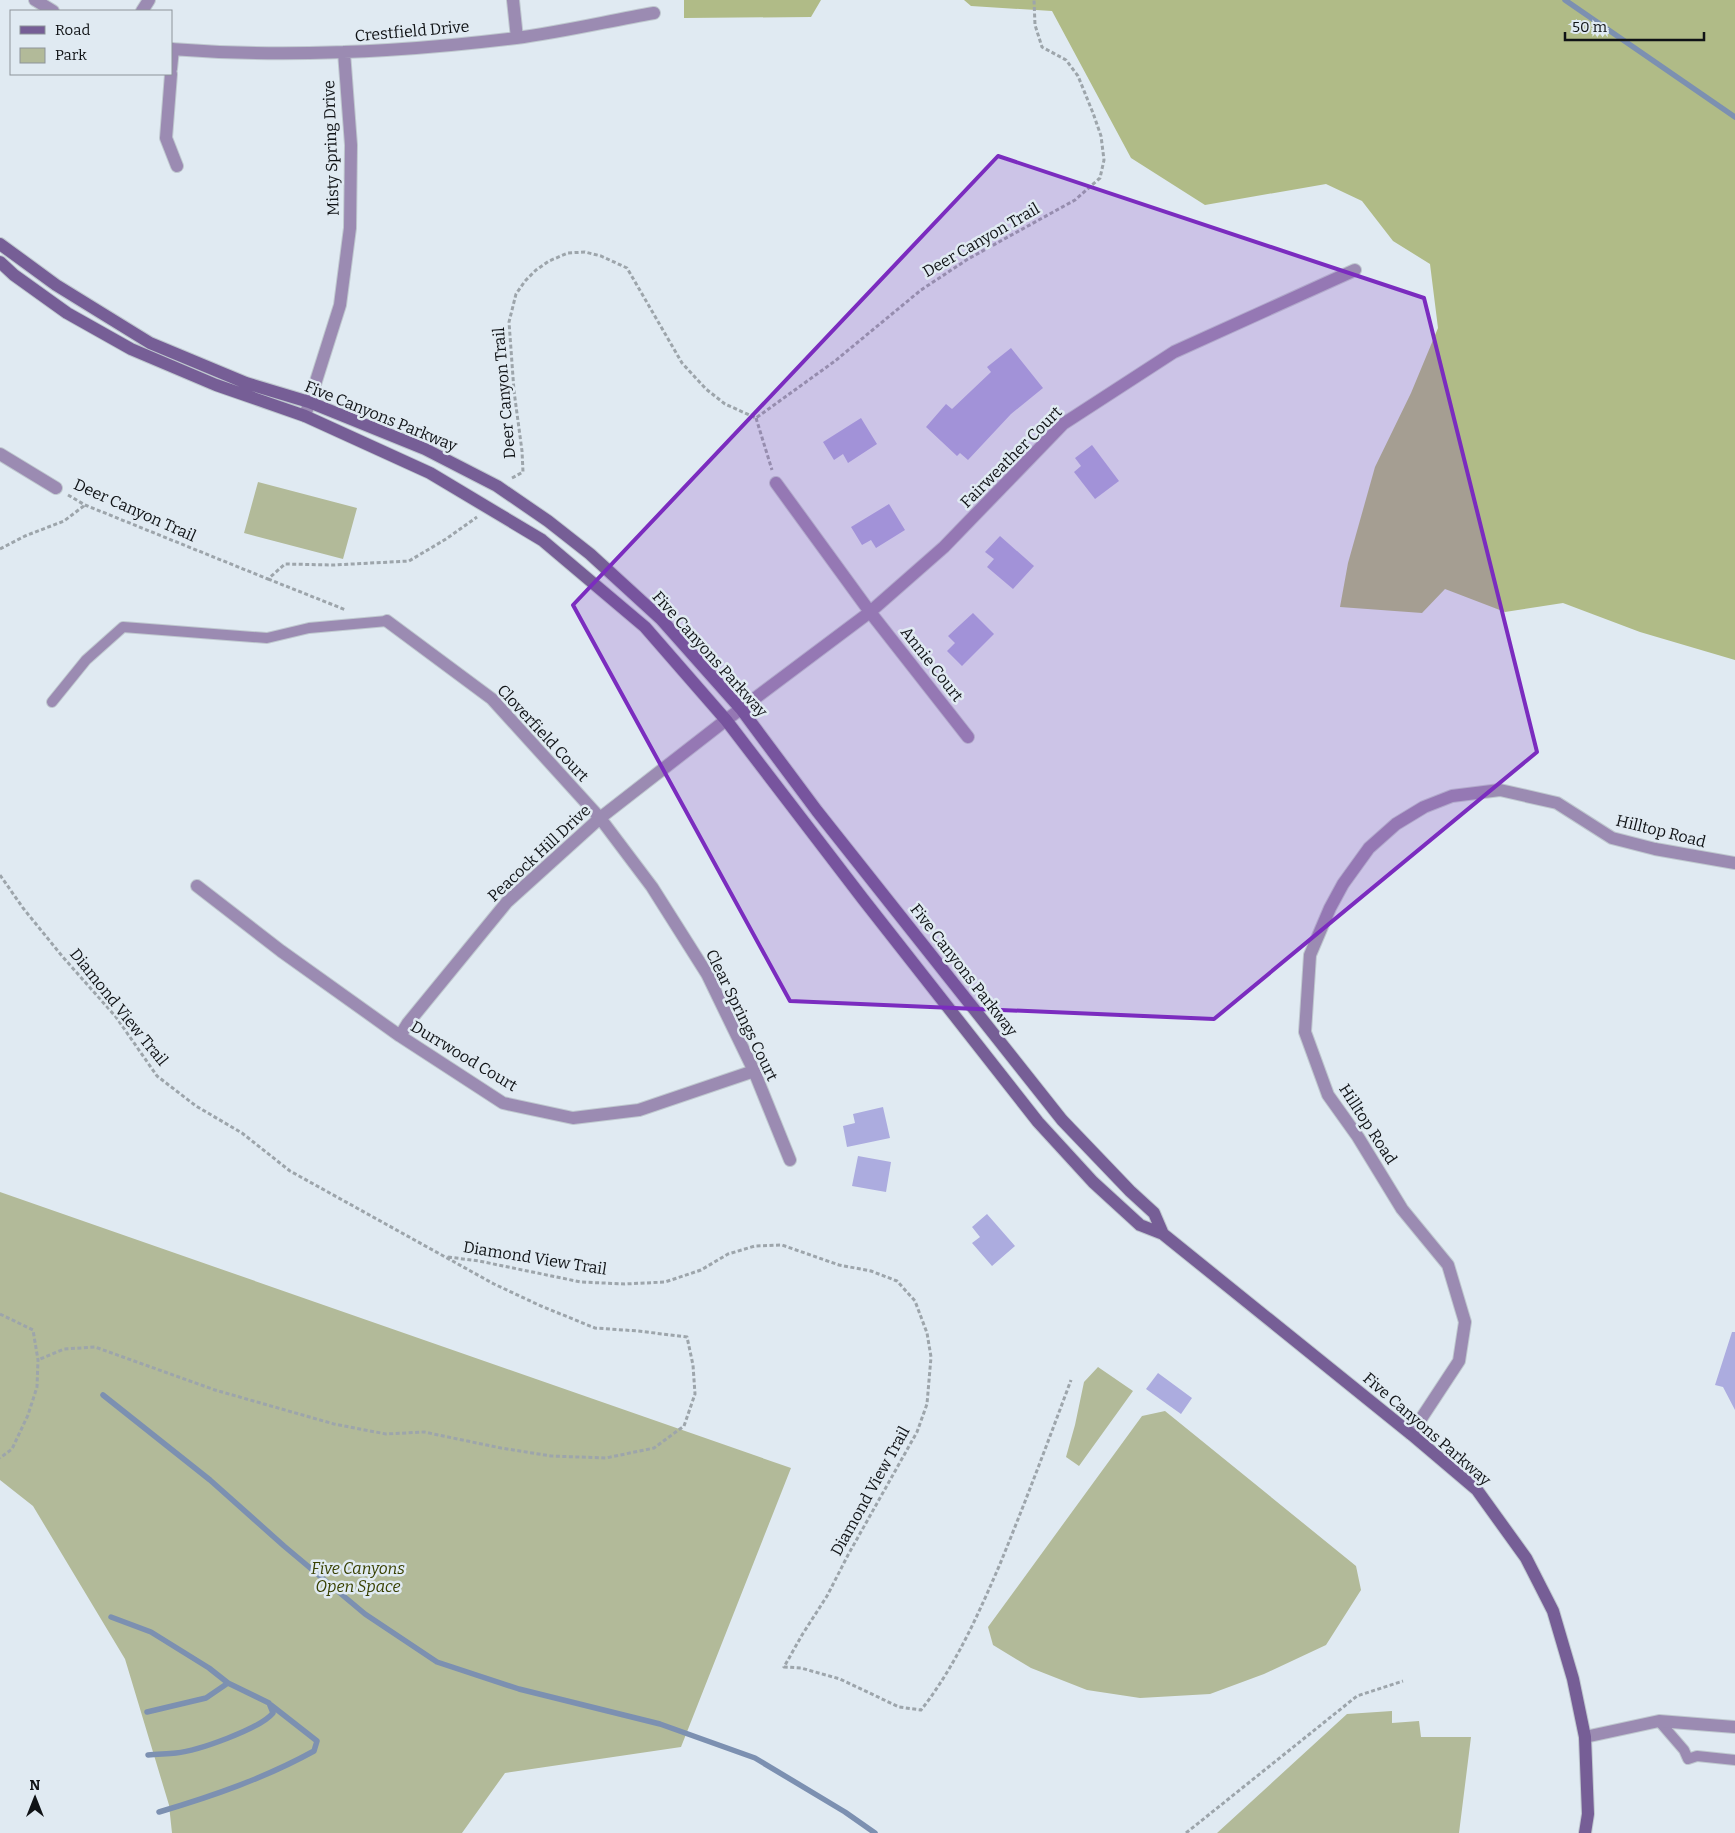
<svg xmlns="http://www.w3.org/2000/svg" width="1735" height="1833" viewBox="0 0 1735 1833" font-family="Bitter,serif">
  <style>
    .green { fill: #b2ba99 }
    .forest { fill: #b0bb87 }
    .lines { fill: none; stroke-linecap: round; stroke-linejoin: round }
    .stream { stroke: #7c90b1; stroke-width: 5.5 }
    .building { fill: #acacdf }
    .service-casing { stroke: #bfc8cf; stroke-width: 12 }
    .minor-casing { stroke: #bfc8cf; stroke-width: 14 }
    .secondary-casing { stroke: #bfc8cf; stroke-width: 14 }
    .path { stroke: #9da5ab; stroke-width: 3; stroke-dasharray: 4 2.5; stroke-linecap: butt }
    .service { stroke: #9b8bb2; stroke-width: 10 }
    .minor { stroke: #9b8bb2; stroke-width: 12 }
    .secondary { stroke: #765e96; stroke-width: 12 }
    .marked { fill: #7b2cbf; fill-opacity: 0.2; stroke: #7b2cbf; stroke-width: 4; stroke-linejoin: round }
    .labels { text-anchor: middle; dominant-baseline: central; stroke-width: 5; stroke-linejoin: round; paint-order: stroke }
    .street-label { font-size: 16px; fill: #101316; stroke: #e0eaf2 }
    .park-label { font-size: 16px; font-style: italic; fill: #384001; stroke: #e0eaf2 }
  </style>
  <rect width="100%" height="100%" fill="#e0eaf2"/>
  <!-- green -->
  <path class="green" d="M258,482L357,508L343,559L244,533Z
    M0,1192L791,1468L681,1747L505,1773L462,1833H172L169,1805L125,1659L33,1506L0,1480Z
    M1098,1367L1133,1391L1079,1466L1066,1457L1075,1425L1084,1382Z
    M1165,1411L1356,1566L1361,1590L1326,1645L1264,1674L1210,1694L1140,1698L1087,1690L1031,1668L993,1645L988,1627L1142,1416Z
    M1392,1711V1723L1419,1721L1421,1737H1471L1459,1833H1217L1347,1714Z"/>
  <!-- forest -->
  <path class="forest" d="M684,0H821L811,17L684,18Z
    M964,0H1735V660L1640,632L1563,603L1505,612L1445,589L1422,613L1340,607L1348,563L1375,467L1411,393L1438,328L1430,264L1393,241L1362,201L1326,184L1205,205L1131,158L1052,11L971,6Z"/>
  <g class="lines">
    <!-- stream -->
    <path class="stream" d="M1565,0L1735,117
      M103,1395L210,1480L284,1546L365,1614L437,1662L519,1689L660,1724L755,1758L845,1812L875,1833
      M111,1617L151,1632L209,1668L228,1683
      M147,1712L206,1698L228,1683L269,1703L273,1713C260,1729 197,1751 176,1753C166,1754 157,1754 148,1755
      M159,1812C213,1796 265,1778 314,1751L317,1741L271,1705"/>
  </g>
  <!-- building -->
  <path class="building" d="M1011,348L1043,388L1011,414L968,460L960,453L957,456L926,427L946,404L952,409L991,372L987,367Z
    M861,418L877,444L848,463L843,454L834,460L823,442Z
    M1092,445L1119,481L1095,499L1074,472L1081,466L1075,458Z
    M889,504L905,530L876,548L871,540L862,545L851,527Z
    M1000,536L1034,566L1013,589L987,567L994,559L985,552Z
    M973,613L994,634L962,666L947,651L955,643L948,636Z
    M883,1107L890,1138L847,1147L843,1126L855,1123L853,1114Z
    M858,1156L891,1162L886,1192L852,1186Z
    M987,1214L1015,1246L992,1266L972,1243L980,1237L972,1227Z
    M1732,1332H1735V1410L1723,1387L1715,1385Z
    M1158,1373L1192,1398L1181,1414L1146,1389Z"/>
  <g class="lines">
    <!-- service casing -->
    <g class="service-casing">
      <path id="service" d="M52,702L86,660L123,627L267,638L309,628L387,621
        M1659,1721L1684,1750L1688,1759L1697,1756L1735,1760"/>
    </g>
    <!-- minor casing -->
    <g class="minor-casing">
      <path id="minor" d="M35,0L53,11
        M513,0L517,38
        M142,11L149,0
        M171,49C286,58 402,52 516,38C562,32 608,21 654,13
        M171,69L173,49
        M171,74L166,138L177,166
        M305,416L340,305L350,228L351,145L344,52
        M0,454L56,488
        M776,483L870,612L968,737
        M387,621L492,699L600,818L652,887L707,974L754,1071L790,1160
        M197,886L281,951L400,1036L503,1103L573,1118L639,1110L754,1071
        M400,1036L408,1023L507,902L600,818L726,720L870,612L944,547L1063,424L1174,352L1355,270
        M1411,1434L1459,1361L1465,1322L1448,1265L1402,1209L1358,1137L1328,1095L1305,1032L1310,955L1330,908L1343,884L1369,848L1396,824L1424,807L1452,796L1500,790L1557,803L1612,838L1655,849L1735,863
        M1585,1737L1659,1721L1735,1727"/>
    </g>
    <!-- secondary casing -->
    <g class="secondary-casing">
      <path id="secondary" d="M0,244L56,285L150,343L246,383L309,402L425,449L497,486L548,521L590,554L661,619L741,709L817,811L1062,1120L1130,1191L1154,1213L1163,1234
        M0,262L14,275L67,313L131,349L216,385L305,416L430,473L542,540L645,627L726,720L863,899L1038,1122L1093,1182L1140,1225L1163,1234L1411,1434L1477,1490L1526,1558L1553,1611L1573,1679L1585,1737L1588,1814L1585,1833"/>
    </g>
    <!-- path -->
    <path class="path" d="M756,418L772,470
      M512,478L523,472L522,451L514,391L509,322L516,294L525,281L536,270L549,261L568,253L585,252L601,256L627,268L682,363L706,389L725,404L756,418L835,361L921,290L968,259L1075,200L1100,178L1104,160L1101,136L1093,113L1078,76L1066,60L1042,47L1035,25L1034,0
      M68,495L85,505L268,579L285,564L334,565L409,561L446,539L477,517
      M0,549L25,536L64,521L85,505
      M268,579L346,610
      M0,875L23,908L62,956L116,1017L157,1076L196,1106L242,1133L290,1171L494,1284L541,1306L595,1328L638,1331L687,1337L693,1365L695,1394L684,1426L654,1448L606,1458L551,1456L501,1448L424,1432L386,1434L334,1424L215,1390L95,1347L64,1349L38,1360
      M448,1257L479,1261L581,1282L625,1284L665,1282L701,1270L728,1254L755,1246L782,1245L839,1265L871,1271L897,1281L915,1301L927,1333L931,1357L927,1404L917,1432L848,1555L827,1596L802,1635L784,1667L801,1668L840,1679L899,1707L921,1710C955,1667 978,1615 1000,1564C1025,1503 1048,1442 1071,1380
      M0,1314L33,1330L38,1360L37,1387L28,1415L12,1449L0,1458
      M1186,1833L1357,1696L1403,1681"/>
    <!-- service -->
    <use href="#service" class="service"/>
    <!-- minor -->
    <use href="#minor" class="minor"/>
    <!-- secondary -->
    <use href="#secondary" class="secondary"/>
  </g>
  <!-- marked area -->
  <path class="marked" d="M998,156L1424,298L1537,752L1214,1019L790,1001L573,605Z"/>
  <g class="labels">
    <!-- street labels -->
    <g class="street-label">
      <text transform="translate(412 31) rotate(-5)">Crestfield Drive</text>
      <text transform="translate(331 148) rotate(-92)">Misty Spring Drive</text>
      <text transform="translate(981 240) rotate(-30)">Deer Canyon Trail</text>
      <text transform="translate(504 393) rotate(-95)">Deer Canyon Trail</text>
      <text transform="translate(381 416) rotate(22)">Five Canyons Parkway</text>
      <text transform="translate(1011 457) rotate(-45)">Fairweather Court</text>
      <text transform="translate(135 510) rotate(24)">Deer Canyon Trail</text>
      <text transform="translate(710 654) rotate(48)">Five Canyons Parkway</text>
      <text transform="translate(932 664) rotate(52)">Annie Court</text>
      <text transform="translate(543 733) rotate(47)">Cloverfield Court</text>
      <text transform="translate(1661 831) rotate(14)">Hilltop Road</text>
      <text transform="translate(539 853) rotate(-43)">Peacock Hill Drive</text>
      <text transform="translate(964 970) rotate(52)">Five Canyons Parkway</text>
      <text transform="translate(119 1007) rotate(51)">Diamond View Trail</text>
      <text transform="translate(742 1015) rotate(64)">Clear Springs Court</text>
      <text transform="translate(464 1056) rotate(31)">Durrwood Court</text>
      <text transform="translate(1368 1124) rotate(57)">Hilltop Road</text>
      <text transform="translate(535 1258) rotate(9)">Diamond View Trail</text>
      <text transform="translate(1427 1429) rotate(41)">Five Canyons Parkway</text>
      <text transform="translate(870 1491) rotate(-61)">Diamond View Trail</text>
    </g>
    <!-- park labels -->
    <g class="park-label">
      <text x="358" y="1568">Five Canyons<tspan x="358" dy="18">Open Space</tspan></text>
    </g>
  </g>
  <!-- legend -->
  <rect x="10" y="10" width="162" height="65" fill="#e0eaf2" stroke="#8d949a"/>
  <rect x="20" y="26" width="25" height="8" fill="#765e96" stroke="#8d949a"/>
  <text x="55" y="35" font-size="15" fill="#101316">Road</text>
  <rect x="20" y="48" width="25" height="15" fill="#b2ba99" stroke="#8d949a"/>
  <text x="55" y="60" font-size="15" fill="#101316">Park</text>
  <!-- north arrow -->
  <g transform="translate(35 1798)" stroke="#e0eaf2" stroke-width="4" paint-order="stroke">
  <path d="M0-4L9 19L0 12L-9 19Z" fill="#101316"/>
  <text y="-8" font-size="14" font-weight="bold" text-anchor="middle" fill="#101316">N</text>
  </g>
  <!-- scale -->
  <path d="M1565 32v8h139v-8" fill="none" stroke="#101316" stroke-width="2.5"/>
  <text x="1572" y="32" font-size="15" fill="#101316" stroke="#e0eaf2" stroke-width="4" paint-order="stroke">50 m</text>
</svg>
